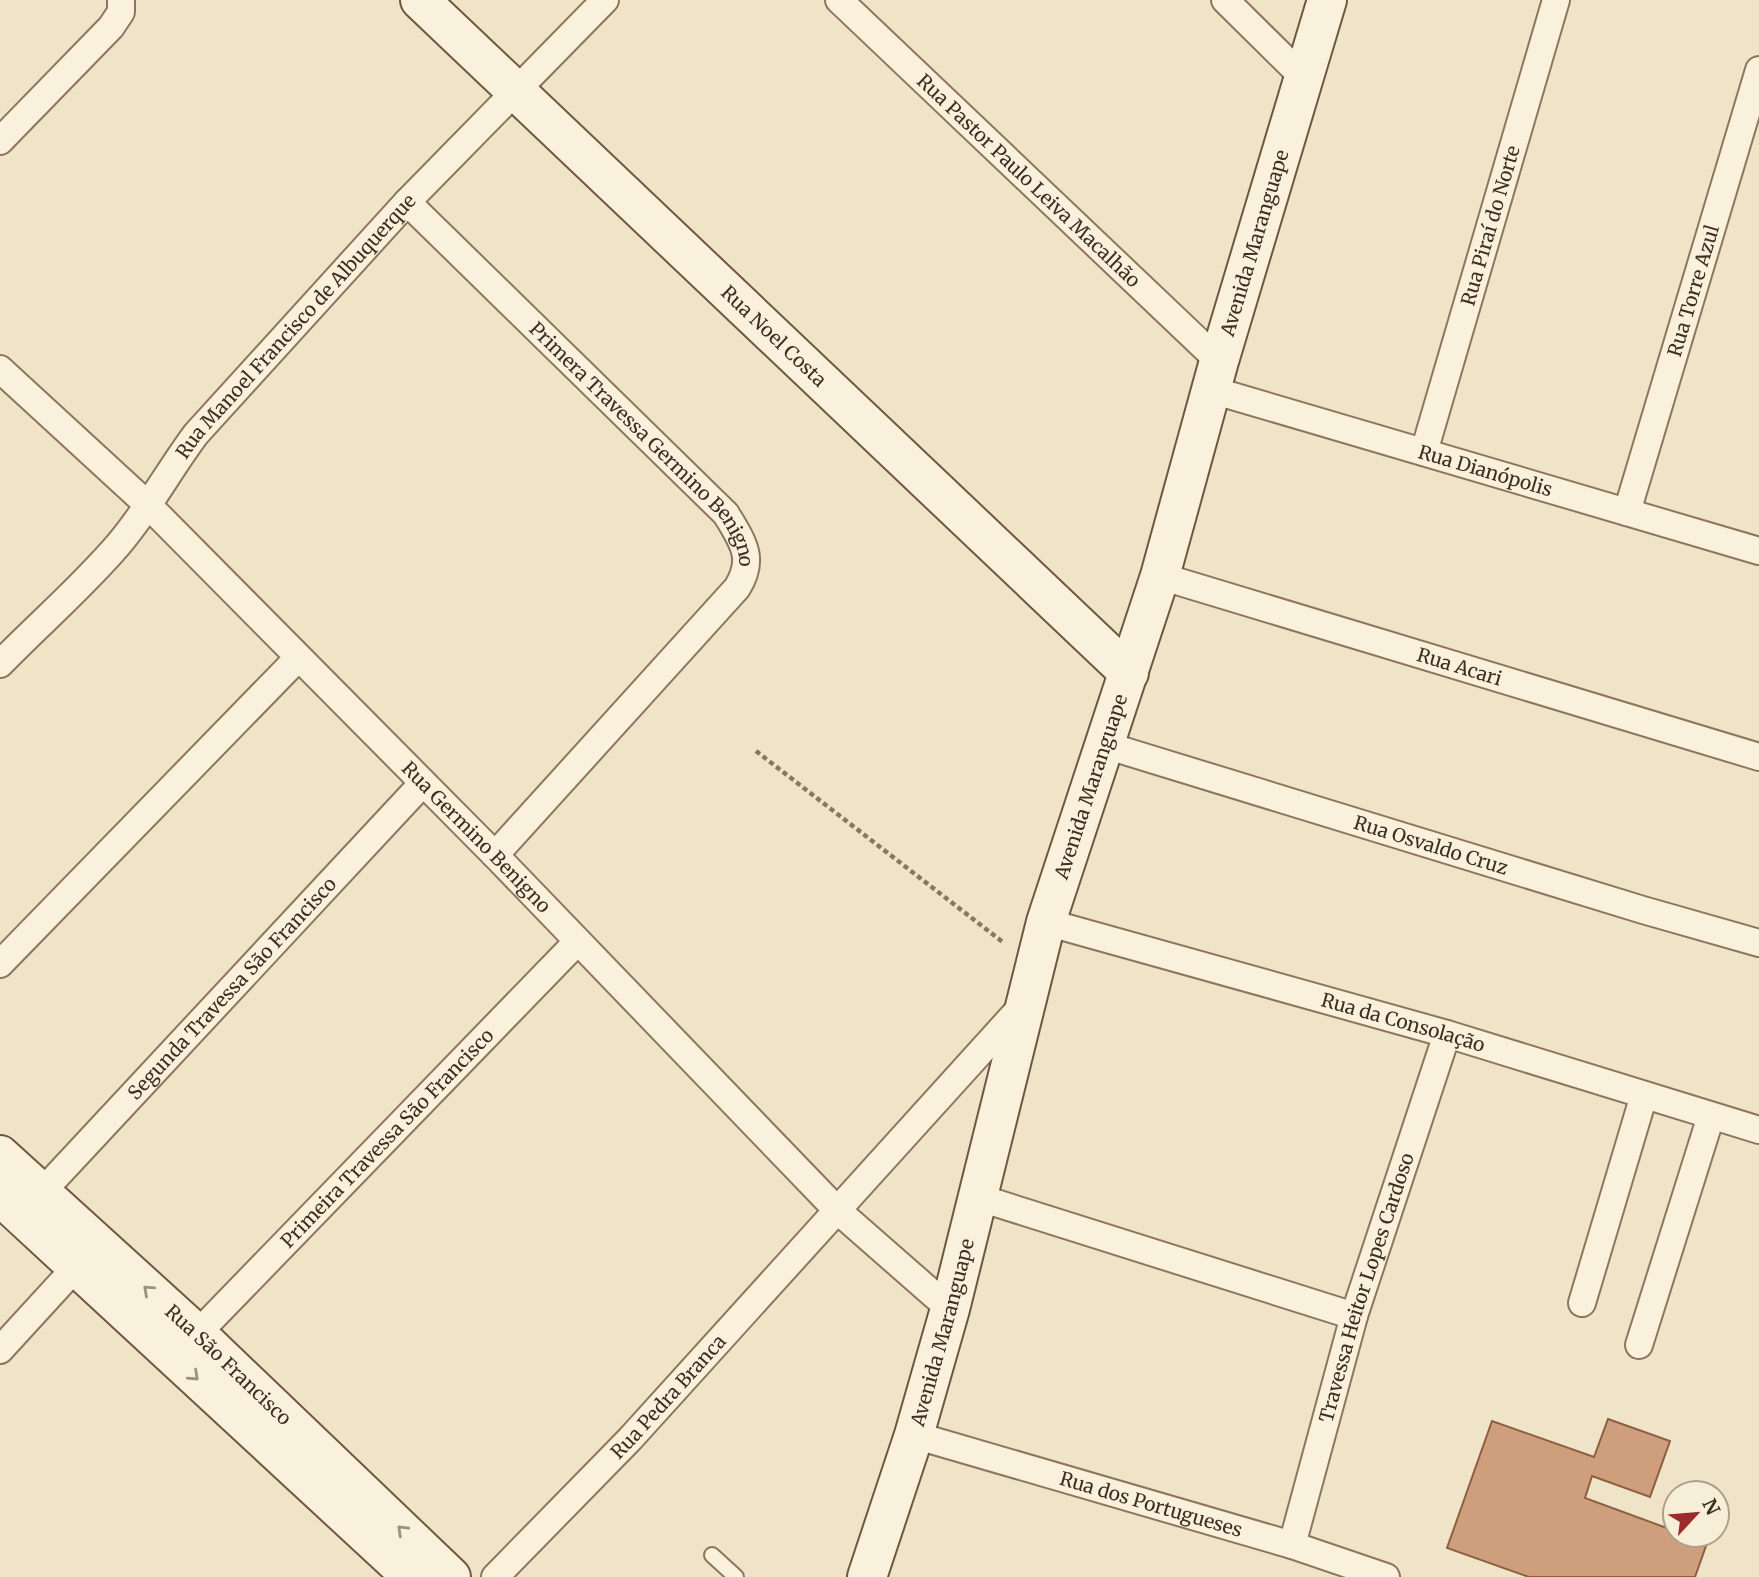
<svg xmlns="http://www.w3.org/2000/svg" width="1759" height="1577" viewBox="0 0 1759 1577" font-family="Merriweather,serif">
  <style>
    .building { fill: #cf9f7d; stroke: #8d5f41; stroke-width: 2 }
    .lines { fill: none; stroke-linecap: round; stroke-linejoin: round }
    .lane-casing { stroke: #8d765c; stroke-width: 18 }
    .street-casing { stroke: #8d765c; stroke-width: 30 }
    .secondary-casing { stroke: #6f573f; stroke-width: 42 }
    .path { stroke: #8d765c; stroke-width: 4.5; stroke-dasharray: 5 3.5; stroke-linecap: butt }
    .lane { stroke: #faf1dc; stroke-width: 14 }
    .street { stroke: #faf1dc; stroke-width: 26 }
    .secondary { stroke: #faf1dc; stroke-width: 38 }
    .oneway { stroke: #9c907e }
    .labels { text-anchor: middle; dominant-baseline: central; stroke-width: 5; stroke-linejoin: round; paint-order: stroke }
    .street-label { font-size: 19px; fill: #3d2e20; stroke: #f7eed8 }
  </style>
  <rect width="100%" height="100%" fill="#f0e4c8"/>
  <!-- building -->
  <path class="building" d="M1608,1419L1670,1441L1650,1497L1592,1476L1585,1498L1675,1531V1535H1686L1707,1543L1695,1577H1529L1447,1548L1492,1421L1594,1457Z"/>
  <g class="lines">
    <!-- lane casing -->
    <g class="lane-casing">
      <path id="lane" d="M712,1555L736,1577"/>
    </g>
    <!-- street casing -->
    <g class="street-casing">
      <g id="street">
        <path id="s1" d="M839,0L1219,361"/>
        <path d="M1225,0L1304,78"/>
        <path d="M0,141L111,27L121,12V0"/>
        <path id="s2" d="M407,202L726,514C742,541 756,558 737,588L495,855"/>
        <path id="s3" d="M0,369L149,506L495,855L837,1210L950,1309"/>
        <path id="s4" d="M1212,390L1759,551"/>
        <path id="s5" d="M1424,452L1556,0"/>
        <path id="s6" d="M1627,512L1759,70"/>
        <path id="s7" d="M1160,576L1759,757"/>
        <path id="s8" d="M0,664C39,624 82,587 118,545C148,510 169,470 196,434L407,202L605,0"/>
        <path id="s9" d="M1105,745L1643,910L1759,943"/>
        <path id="s10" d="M1046,922L1447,1034L1759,1130"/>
        <path d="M0,964L297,659"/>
        <path id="s11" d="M41,1193L422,784"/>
        <path d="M980,1198L1354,1316"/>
        <path d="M1582,1303L1644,1095"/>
        <path id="s12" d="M197,1334L577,942"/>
        <path d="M1639,1345L1711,1116"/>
        <path d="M0,1350L76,1267"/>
        <path id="s13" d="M914,1435L1292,1545L1386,1577"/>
        <path id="s14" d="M1292,1545L1354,1316L1447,1034"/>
        <path id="s15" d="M495,1577L630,1439L1023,1005"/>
      </g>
    </g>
    <!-- secondary casing -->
    <g class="secondary-casing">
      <g id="secondary">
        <path id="s16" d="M420,0L1129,673"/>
        <path id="s17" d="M0,1155L197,1334L451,1577"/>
        <path d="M0,1196L412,1577"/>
        <path id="s18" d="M867,1577L914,1435L950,1309L1046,922L1160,576L1219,361L1327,0"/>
      </g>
    </g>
    <!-- path -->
    <path class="path" d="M756,751L1004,943"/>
    <!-- lane -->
    <use href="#lane" class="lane"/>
    <!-- street -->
    <use href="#street" class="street"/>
    <!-- secondary -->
    <use href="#secondary" class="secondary"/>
  </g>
  <!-- one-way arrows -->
  <defs><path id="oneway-chevron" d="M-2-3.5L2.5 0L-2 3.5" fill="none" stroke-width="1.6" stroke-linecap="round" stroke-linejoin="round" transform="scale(1.75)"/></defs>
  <g class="oneway">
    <use href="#oneway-chevron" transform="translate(148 1290) rotate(-138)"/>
    <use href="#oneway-chevron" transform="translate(194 1376) rotate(43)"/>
    <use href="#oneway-chevron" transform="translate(402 1530) rotate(-136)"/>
  </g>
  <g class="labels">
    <!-- street labels -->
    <g class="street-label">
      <text stroke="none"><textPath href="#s1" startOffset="262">Rua Pastor Paulo Leiva Macalhão</textPath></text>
      <text stroke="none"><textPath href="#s5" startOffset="236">Rua Piraí do Norte</textPath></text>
      <text stroke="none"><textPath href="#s18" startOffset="1390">Avenida Maranguape</textPath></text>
      <text stroke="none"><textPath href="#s6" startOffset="231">Rua Torre Azul</textPath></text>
      <text stroke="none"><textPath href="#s8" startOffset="450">Rua Manoel Francisco de Albuquerque</textPath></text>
      <text stroke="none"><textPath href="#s16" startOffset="488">Rua Noel Costa</textPath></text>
      <text stroke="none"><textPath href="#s2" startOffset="340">Primera Travessa Germino Benigno</textPath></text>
      <text stroke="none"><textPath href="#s4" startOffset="285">Rua Dianópolis</textPath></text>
      <text stroke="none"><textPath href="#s7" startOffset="313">Rua Acari</textPath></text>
      <text stroke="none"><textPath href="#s18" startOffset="822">Avenida Maranguape</textPath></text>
      <text stroke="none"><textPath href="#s3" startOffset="668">Rua Germino Benigno</textPath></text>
      <text stroke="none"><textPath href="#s9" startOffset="341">Rua Osvaldo Cruz</textPath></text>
      <text stroke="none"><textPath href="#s11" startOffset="280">Segunda Travessa São Francisco</textPath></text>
      <text stroke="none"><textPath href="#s10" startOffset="371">Rua da Consolação</textPath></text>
      <text stroke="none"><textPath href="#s12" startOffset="273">Primeira Travessa São Francisco</textPath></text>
      <text stroke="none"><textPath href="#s14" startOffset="268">Travessa Heitor Lopes Cardoso</textPath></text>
      <text stroke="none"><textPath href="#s18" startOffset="256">Avenida Maranguape</textPath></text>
      <text stroke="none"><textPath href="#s17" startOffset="310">Rua São Francisco</textPath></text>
      <text stroke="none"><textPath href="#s15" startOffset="250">Rua Pedra Branca</textPath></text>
      <text stroke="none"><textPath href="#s13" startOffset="247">Rua dos Portugueses</textPath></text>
    </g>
  </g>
  <!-- north arrow -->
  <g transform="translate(1696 1514) rotate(64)"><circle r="33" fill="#f7eed8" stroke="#ada18e" stroke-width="2"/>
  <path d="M0-5L12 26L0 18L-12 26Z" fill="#9e2a2b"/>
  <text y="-10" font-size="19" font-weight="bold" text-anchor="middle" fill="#3d2e20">N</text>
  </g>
</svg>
